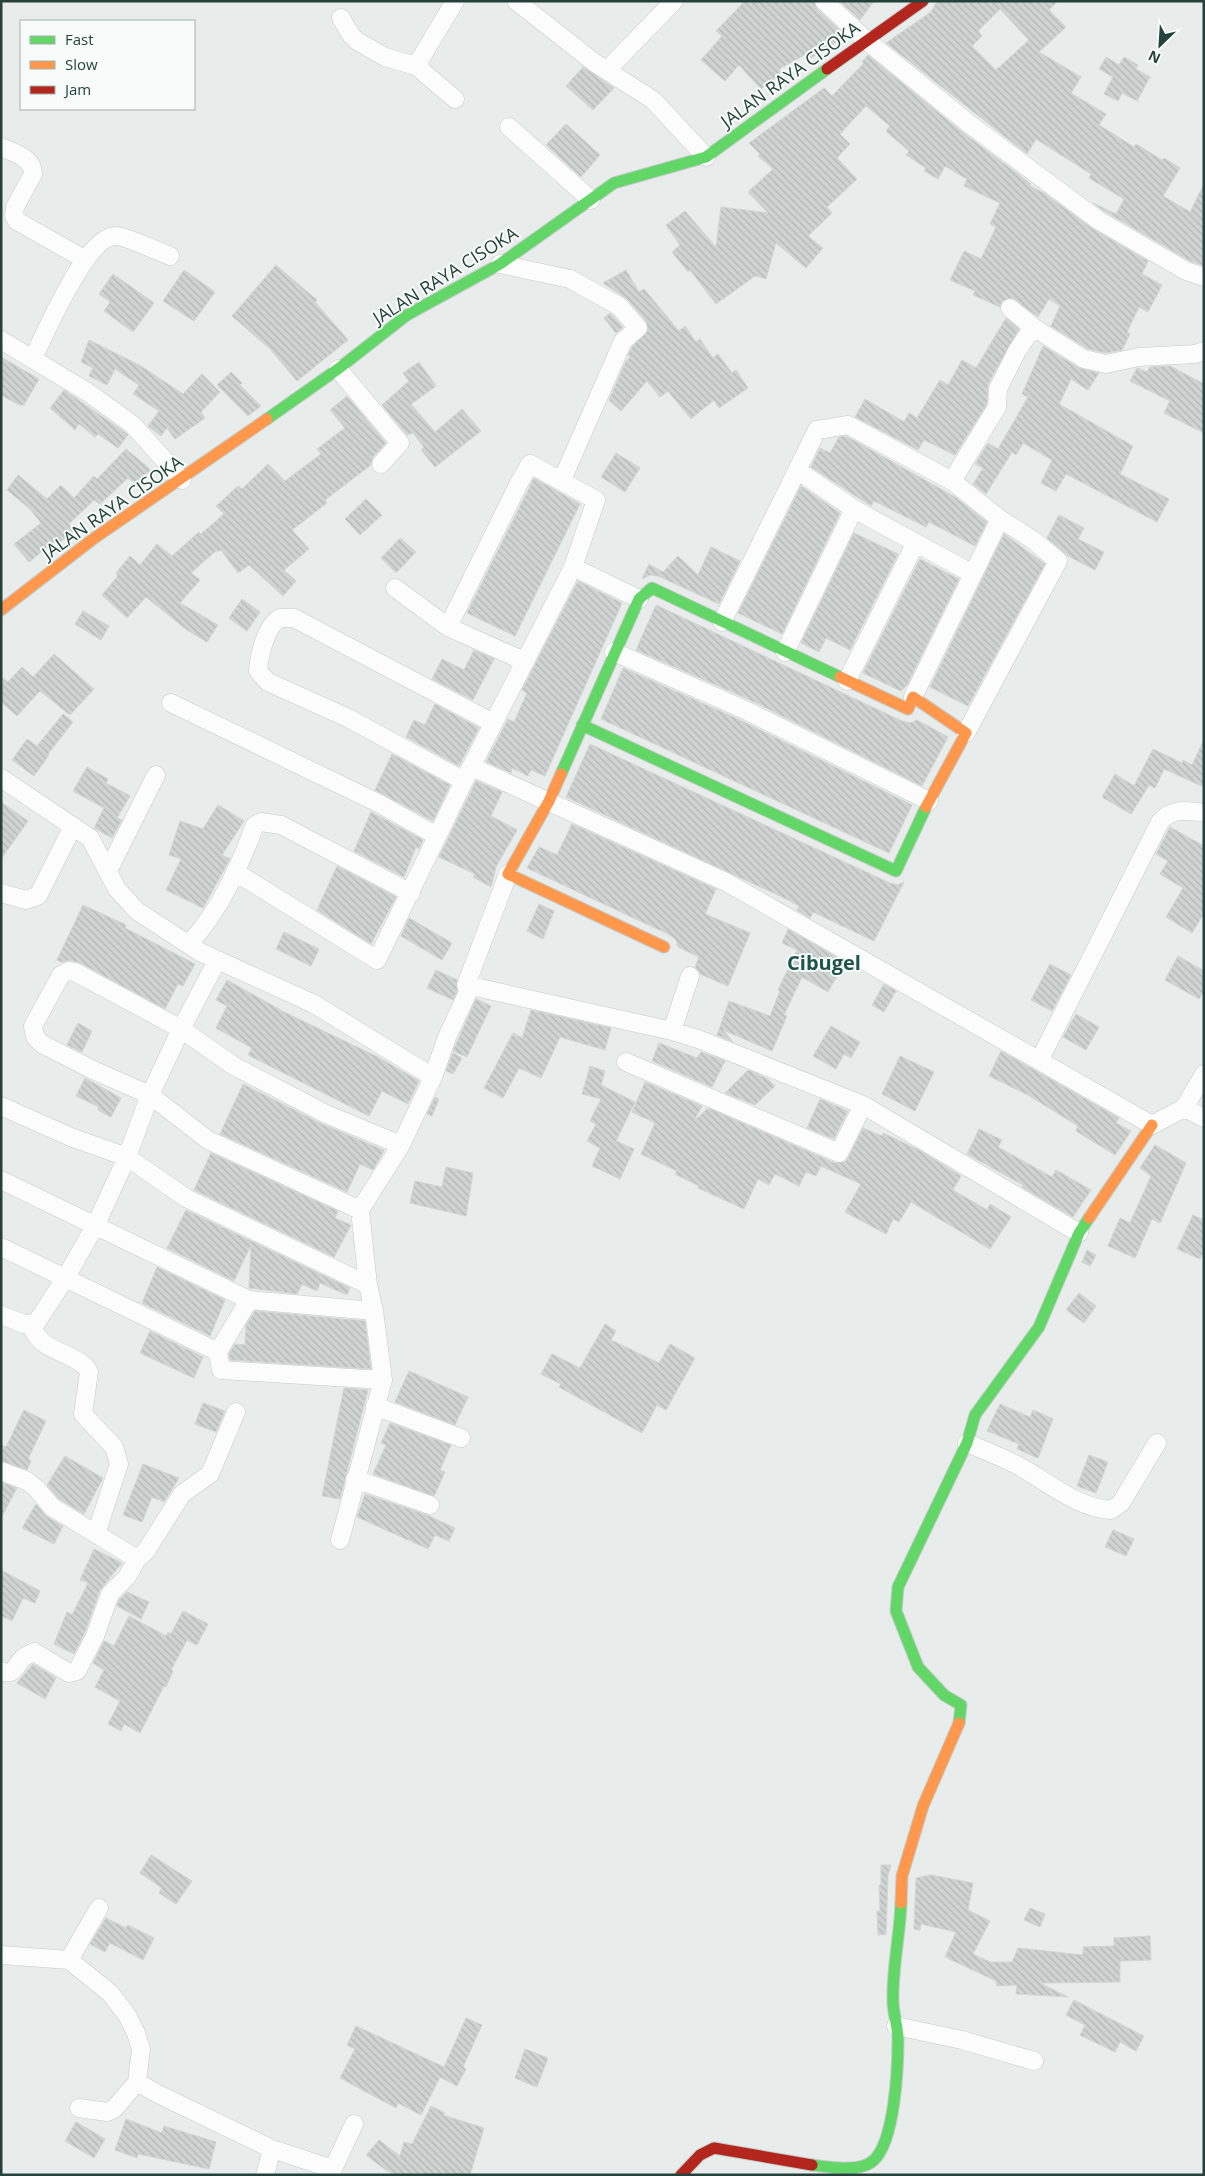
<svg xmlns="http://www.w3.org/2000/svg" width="1205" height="2176" viewBox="0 0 1205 2176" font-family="'Open Sans',sans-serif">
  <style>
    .building { fill: url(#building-back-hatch); stroke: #d1d6d4; fill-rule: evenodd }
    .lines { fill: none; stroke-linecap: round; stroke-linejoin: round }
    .street-casing { stroke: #c5cac8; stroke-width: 19 }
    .fast-casing { stroke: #c3cbc8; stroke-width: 13 }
    .slow-casing { stroke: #c3cbc8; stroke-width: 13 }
    .jam-casing { stroke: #c3cbc8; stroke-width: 13 }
    .street { stroke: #fcfcfc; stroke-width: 18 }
    .fast { stroke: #63d668; stroke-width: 11 }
    .slow { stroke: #ff974d; stroke-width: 11 }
    .jam { stroke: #b3261e; stroke-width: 11 }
    .labels { text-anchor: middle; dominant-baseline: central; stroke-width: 4; stroke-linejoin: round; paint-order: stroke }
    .street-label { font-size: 18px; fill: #24423a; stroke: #f7fbf9 }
    .quarter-label { font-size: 20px; font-weight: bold; fill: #1f5548; stroke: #f7fbf9 }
  </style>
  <defs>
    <pattern id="building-back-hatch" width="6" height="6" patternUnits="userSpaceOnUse" patternTransform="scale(1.25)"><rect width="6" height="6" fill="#cfd4d2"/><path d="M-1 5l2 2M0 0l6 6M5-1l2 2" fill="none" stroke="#b2b7b5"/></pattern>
  </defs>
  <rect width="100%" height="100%" fill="#e8edeb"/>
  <!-- building -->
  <path class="building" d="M745,1H814L817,9L846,36L811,58L808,53L779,69L782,73L761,89L739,65L725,81L701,60L722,36L716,31Z
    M840,1H874L860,20Z
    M937,1H1058L1049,10L1066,27L1039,52L1081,77L1071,93L1106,114L1099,125L1134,147L1136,144L1162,160L1164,158L1180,168L1163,196L1190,212L1204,184V266L1190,261L1104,211L1093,203L1116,214L1124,199L1089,178L1091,174L1036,139L1027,154L886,43L931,12ZM1000,9L1029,40L996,70L972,46L982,36L978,31Z
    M868,55L961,131L1031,184L1030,186L1044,193L1093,229L1148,261L1142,274L1162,285L1148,312L1139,307L1127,332L1130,334L1122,350L1106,353L1088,349L1051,326L1060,306L1049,299L1038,317L1012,298L1002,301L1000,307L973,295L975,291L950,280L964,251L981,259L996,227L990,224L1000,203L964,186L967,179L945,166L938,179L924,171L926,168L906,155L909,151L886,131L890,126L866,106L840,134L850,144L837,158L857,179L827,207L832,213L808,236L823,248L806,268L776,243L766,279L755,276L716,304L690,270L688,272L672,252L680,245L666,225L685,211L716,247L721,207L768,213L748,192L773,169L758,156L760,154L749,143L824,88L832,96L864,63L862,62Z
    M1106,57L1119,65L1124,57L1138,65L1136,69L1150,77L1137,101L1122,93L1118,101L1104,94L1113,77L1099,69Z
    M583,67L614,88L593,110L566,86Z
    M566,124L600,155L581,177L546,145Z
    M276,265L317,300L315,302L348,340L297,381L270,349L232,316Z
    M184,270L215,292L194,321L163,301Z
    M626,270L639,292L644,289L679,331L685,326L696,342L700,339L713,358L718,354L732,373L736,370L748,388L719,408L714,400L691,419L668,391L660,397L647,381L621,411L609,400L626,361L630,358L628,355L632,347L648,331L646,321L627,299L603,283Z
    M113,274L154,303L133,332L104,311L110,302L99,294Z
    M610,313L623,327L616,333L604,318Z
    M1006,318L1019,329L988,384L987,404L955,455L924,440L918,450L855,417L865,399L904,422L909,413L917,418L940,380L948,385L962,360L976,368Z
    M89,340L141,366L183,394L202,374L220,392L201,412L205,418L175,439L167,428L161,436L148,426L159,411L133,394L139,385L115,369L107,385L89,376L93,368L81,362Z
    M1043,346L1079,368L1099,373L1088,390L1071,379L1059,404L1133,446L1120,474L1169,499L1157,522L1066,474L1056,491L1041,483L1052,460L1023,443L1016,455L1012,452L986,494L973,484L983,468L975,464L988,443L998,449L1028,397L1022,394Z
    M1,357L39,379L24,405H19L1,395Z
    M419,362L436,386L411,404L435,432L462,409L481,431L435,467L421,450L424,447L413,433L407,435L382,405L409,381L403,373Z
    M1170,366L1204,384V433L1164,413L1170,401L1130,381L1137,368L1147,372L1150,367Z
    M231,372L242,383L240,385L261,406L248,416L217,385Z
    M64,390L126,433L128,435L118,448L98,434L95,437L79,424L75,430L50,408Z
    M347,396L386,443L373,457L371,465L325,500L327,503L292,530L309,549L284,570L296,581L283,596L249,565L238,573L221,550L218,552L217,550L191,573L200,580L180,603L218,625L207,642L187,630L146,597L127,618L102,595L118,576L116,573L130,556L140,565L157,544L172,556L199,532L201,534L224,514L216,506L238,486L242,489L268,464L285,481L321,454L317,449L345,428L330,410Z
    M846,436L955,497L987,522L975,546L929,522L926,527L874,501L871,506L811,467L820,448L830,453L839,437Z
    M126,449L151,470L137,485L128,478L100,504L94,500L69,524L74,531L58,544L55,541L29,562L14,544L41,523L30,509L7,490L18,475L47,499L61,485L74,498L94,476L97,479Z
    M616,453L640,468L625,492L601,477Z
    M534,478L580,504L515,636L467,613Z
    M801,486L840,513L782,634L738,613Z
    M366,499L382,515L360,535L345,519Z
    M1059,515L1084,528L1078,539L1104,552L1095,570L1068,556L1047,538Z
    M854,533L898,554L850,650L826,638L819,652L801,643Z
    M1004,534L1045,564L968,706L930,687Z
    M400,538L416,552L396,573L381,558Z
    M711,547L740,561L719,604L658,576L650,575L642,579L649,564L663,572L678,556L698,575Z
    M920,559L959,579L907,685L901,691L863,673Z
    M578,581L622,603L545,776L531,770L528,776L512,768L511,773L486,762L508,719L514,722L527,693L522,690Z
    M242,599L260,612L247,631L229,618Z
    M656,605L902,721L910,723L917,720L948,737L922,786L748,699L636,650Z
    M83,611L109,626L101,640L75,624Z
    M474,650L494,659L473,700L432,679L442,659L464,670Z
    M54,654L94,689L70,715L40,691L17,716L1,702V677L8,682L22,667L33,677Z
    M623,668L738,719L912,805L889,853L601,719Z
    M435,704L479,728L459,766L406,737L414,720L425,725Z
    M63,714L73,722L48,754L49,755L34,776L12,760L27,739L37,746Z
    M1204,739V787L1164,769L1155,788L1149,785L1131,814L1102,797L1115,774L1134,786L1153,749L1182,763L1183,760L1192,765Z
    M590,744L890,883L898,885L904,882L874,941L813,912L810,918L797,910L799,906L786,899L566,797Z
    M392,754L450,785L433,821L375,790Z
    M87,767L108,779L106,783L130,796L117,818L122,820L112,838L94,828L104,808L73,791Z
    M476,781L502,792L491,816L517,830L496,867L491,887L473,877L475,874L439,857Z
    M1,802L28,821L1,859Z
    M218,805L244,821L222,855L230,859L203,908L166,890L181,859L169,855L180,821L203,829Z
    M371,812L423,840L419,849L416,847L404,877L354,851Z
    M572,824L716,889L705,914L750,933L728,986L700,974L695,967L699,957L678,947L676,940L670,935L527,868L539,847L557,855Z
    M1170,827L1204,846V913L1192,933L1166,917L1183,888L1160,874L1168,861L1156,854Z
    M337,866L396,897L371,944L317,910Z
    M539,904L554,911L543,939L527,931Z
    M83,905L126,925L125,928L195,964L183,986L178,984L165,1009L80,963L70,960L62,962L57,960Z
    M409,918L452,943L442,960L401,936Z
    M788,929L845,962L828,992L802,977L784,1015L787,1016L772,1051L723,1030L733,1042L717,1035L729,1001L770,1016L780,991L778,990L797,950L782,943Z
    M284,932L319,949L311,966L276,949Z
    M1178,956L1204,971V991L1199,999L1165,980Z
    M1050,964L1071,975L1052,1011L1031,1000Z
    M436,970L457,980V991L453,1000L427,988Z
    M227,980L286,1013L378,1057L419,1081L408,1104L382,1091L369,1116L248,1055L252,1048L216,1028L227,1006L216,1000Z
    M884,984L896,991L884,1012L872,1005Z
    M476,999L491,1006L467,1057L453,1051Z
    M531,1010L611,1028L605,1050L560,1037L541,1078L519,1068L503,1098L484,1088L513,1033L522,1038Z
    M1076,1014L1099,1027L1086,1050L1063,1037Z
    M78,1023L92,1031L82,1052L67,1045Z
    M831,1026L860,1042L851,1058L844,1054L836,1069L813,1056Z
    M659,1043L697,1058L701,1052L725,1061L712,1087L652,1061Z
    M1001,1051L1119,1118L1116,1123L1131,1131L1115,1155L1076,1131L1078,1126L1028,1095L989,1076Z
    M453,1053L462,1058L453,1074L446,1071Z
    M900,1056L934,1072L915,1111L882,1094Z
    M590,1066L605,1071L601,1085L635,1102L616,1141L634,1149L620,1179L592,1166L600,1148L587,1141L596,1124L590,1121L601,1099L582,1094Z
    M748,1070L768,1079L775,1086L755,1105L725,1093Z
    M85,1078L121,1098L111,1117L98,1110L99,1107L76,1096Z
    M645,1082L702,1106L694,1121L708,1108L835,1163L845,1162L848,1158L863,1128L882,1136L883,1133L919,1150L961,1176L953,1190L987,1210L990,1204L1011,1217L990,1249L911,1202L899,1222L893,1219L886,1234L845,1212L861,1184L821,1166L816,1176L806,1172L799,1186L775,1174L769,1185L758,1179L744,1209L698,1188L699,1186L675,1174L677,1171L641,1154L655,1123L632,1112Z
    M243,1084L322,1124L384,1150L380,1158L373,1170L360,1164L347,1192L220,1134Z
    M435,1097L439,1099L432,1116L427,1114Z
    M820,1099L848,1111L834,1139L807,1128Z
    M979,1129L1002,1140L998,1147L1052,1177L1056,1170L1091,1190L1073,1217L1022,1187L1023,1185L967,1154Z
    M1155,1145L1186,1163L1160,1223L1152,1219L1135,1258L1108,1246L1120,1218L1130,1223L1151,1176L1140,1168Z
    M211,1153L338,1211L335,1218L351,1225L334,1257L194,1190Z
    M446,1167L473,1173L466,1216L410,1203L415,1181L442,1187Z
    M186,1210L350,1288L347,1295L320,1283L317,1291L302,1284L297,1294L249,1288L251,1245L234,1281L167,1248Z
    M1193,1215L1204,1220V1251L1200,1259L1177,1249Z
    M1087,1250L1096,1255L1090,1266L1082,1262Z
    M157,1267L225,1300L210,1336L142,1303Z
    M1079,1293L1096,1306L1084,1323L1066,1310Z
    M255,1311L365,1321L371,1369L230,1360L229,1354L235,1344L245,1345L246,1325Z
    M605,1324L616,1331L611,1340L659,1363L670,1344L695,1358L666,1410L657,1405L642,1433L559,1387L561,1384L541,1374L552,1354L580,1368Z
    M150,1331L203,1357L194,1378L140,1353Z
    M409,1371L468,1397L455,1425L395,1402Z
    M344,1388L368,1390L340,1499L322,1496Z
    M203,1403L225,1411L216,1432L195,1424Z
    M1000,1404L1030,1417L1033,1410L1053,1419L1038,1458L1017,1449L1019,1444L987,1431Z
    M24,1410L46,1421L28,1459L31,1461L27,1470L1,1461V1445L6,1447Z
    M390,1423L451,1445L440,1470L445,1472L434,1496L373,1474L386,1445L381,1443Z
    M1089,1455L1108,1462L1096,1493L1077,1486Z
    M65,1456L103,1478L84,1514L59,1499L47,1485Z
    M143,1464L179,1478L164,1502L152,1497L142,1522L123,1515Z
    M1,1482L17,1488L1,1518Z
    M365,1494L427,1515L455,1528L449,1541L435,1535L428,1549L357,1517Z
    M36,1504L46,1516L63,1526L54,1544L22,1528Z
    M1113,1530L1134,1539L1126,1556L1105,1547Z
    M94,1549L122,1563L100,1590L85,1632L74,1654L54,1644L67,1612L72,1615L88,1583L80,1580Z
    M1,1570L40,1591L35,1603L23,1598L12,1621L1,1616Z
    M127,1592L149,1602L141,1619L117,1606L119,1600Z
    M183,1611L208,1624L197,1645L187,1640L171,1670L173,1671L166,1687L164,1686L140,1733L124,1724L121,1731L108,1724L120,1701L95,1687L104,1670L93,1663L104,1641L114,1646L129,1616L166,1636L168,1632L171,1634Z
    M33,1664L56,1678L45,1699L17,1683Z
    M151,1855L192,1881L176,1904L159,1893L162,1888L140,1873Z
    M881,1865H891L888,1875L886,1934L878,1935L877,1911H880L879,1885H881Z
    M931,1875L973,1883L968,1910L990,1921L973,1954L990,1962H1012L1018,1948L1083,1955V1947L1114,1946V1938L1150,1936L1151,1960L1120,1961V1982L1040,1983L1068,1997L1016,1994L1017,1985L997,1986L996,1981L945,1957L956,1932L921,1924L920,1930L914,1929L916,1878Z
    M1030,1908L1045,1914L1040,1927L1024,1920Z
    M106,1918L126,1928L128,1925L154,1938L143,1960L110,1943L105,1952L90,1944Z
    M1074,2000L1144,2036L1136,2051L1120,2042L1115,2052L1080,2035L1085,2025L1066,2015Z
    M466,2018L482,2025L463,2067L466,2069L457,2086L440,2077L421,2115L398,2103L396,2108L340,2078L355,2049L347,2045L356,2026L444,2067Z
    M525,2049L548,2058L537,2087L515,2078Z
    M431,2106L445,2113L443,2115L484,2128L470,2175H398L387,2171L366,2155L379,2140L400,2156L404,2142L412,2144Z
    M126,2119L162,2133L164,2126L216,2142L209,2169L138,2154L137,2158L115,2150Z
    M76,2122L105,2139L94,2158L65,2141Z"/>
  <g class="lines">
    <!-- street casing -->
    <g class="street-casing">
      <path id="street" d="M516,1L595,63L653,100L706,157
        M824,1L866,40L968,123L1098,220L1186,271L1204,277
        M341,18L351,35L357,41L385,57L416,66L455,99
        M416,66L455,1
        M607,70L674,1
        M509,127L591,200
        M1,147C14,153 33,157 33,174L15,207L14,216L17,221L84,259
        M500,264L570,279L619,306L638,328L623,341L562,480
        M1010,308L1033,327L1084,359L1106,364L1139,357L1195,354L1204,351
        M1,340L89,393L133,425L182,480
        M33,358C46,333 86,235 116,236C126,236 159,252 170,256
        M338,369L400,443L381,464
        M797,470L854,509L973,574
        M952,481L997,407L998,389L1017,351L1033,327
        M573,567L639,599
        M395,588L448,627L524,661
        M722,622L817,430L848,425L952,481L1000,519L1033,540L1058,561L966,733
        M614,652L743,709L929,801
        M785,652L854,509
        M847,681L915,544
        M913,697L1000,519
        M171,703L380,804L437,836
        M472,767L726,882L1152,1125L1184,1108L1204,1074
        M1,778L90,838L117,889L137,911L200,952L314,1004L433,1077L447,1037L469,990L466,985L672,1031L698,1039L863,1105L1079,1233
        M464,781L348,718L268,682L258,671C259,656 266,625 280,618H294L493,723
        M108,871L156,775
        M237,873L377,960L464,781L573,567L596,500L530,464L519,483L448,627
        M1,893L26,900L38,896L73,826
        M189,944C220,910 239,868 255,825L261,822L281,825L411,893
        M466,985L508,874
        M672,1031L690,976
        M1040,1059L1160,822C1172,808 1187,810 1204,813
        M626,1062L839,1153L863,1105
        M1,1106L73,1138L127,1157L186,1198L368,1285L374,1311L383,1380L340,1540
        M1184,1108L1204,1118
        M1,1180L249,1300L218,1352L1,1247
        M360,1210L208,1140L150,1095L93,1070L42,1044L35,1037L33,1026L61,975L68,971L75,972L181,1029L234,1066L326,1114L401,1145
        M368,1285L360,1210L401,1145L433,1077
        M249,1300L374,1311
        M1,1315L24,1324L36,1323L65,1279L96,1224L127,1157L150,1095L181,1029L217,961
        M31,1325C41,1352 64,1349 85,1366L89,1372L83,1414L114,1447L119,1464L96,1534
        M218,1352L221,1370L383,1380
        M375,1406L461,1438
        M967,1443C984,1450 1001,1457 1017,1465C1047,1481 1076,1508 1111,1510L1121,1503L1157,1443
        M1,1471L27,1481L36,1488L52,1507L137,1559
        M355,1479L430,1505
        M1,1671C15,1677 15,1665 23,1658C26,1655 31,1654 34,1652L69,1673L77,1671L95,1636L110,1594L127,1577L137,1559L146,1551L182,1494L210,1474L236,1412
        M1,1955L69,1960L110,1993L127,2015L136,2033L141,2049L137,2082L158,2094L272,2149L265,2175
        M69,1960L99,1908
        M896,2026L962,2040L1034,2061
        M79,2108L107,2112L114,2109L137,2082
        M272,2149L333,2169L354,2124"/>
    </g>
    <!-- fast casing -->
    <g class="fast-casing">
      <path id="fast" d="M267,419L338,369L407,315L500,264L614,183L706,157L827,69
        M582,725L896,871L926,807
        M561,774L639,599L652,588L840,677
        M959,1723L961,1705L944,1695L918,1667L896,1611L898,1587L967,1443L975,1415L1039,1327L1079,1233L1089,1218
        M812,2165C828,2167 861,2173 874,2160C895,2140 898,2067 898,2039C898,2026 893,2014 893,2001C892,1969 900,1935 901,1903"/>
    </g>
    <!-- slow casing -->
    <g class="slow-casing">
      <path id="slow" d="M1,610L93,539L267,419
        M840,677L908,709L913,697L966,733L926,807
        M561,774L549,801L508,874L664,947
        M1089,1218L1152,1125
        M901,1903L902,1876L923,1806L959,1723"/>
    </g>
    <!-- jam casing -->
    <g class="jam-casing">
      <path id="jam" d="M827,69L923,1
        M681,2175L700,2155L714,2148L812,2165"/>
    </g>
    <!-- street -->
    <use href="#street" class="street"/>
    <!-- fast -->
    <use href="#fast" class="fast"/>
    <!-- slow -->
    <use href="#slow" class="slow"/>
    <!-- jam -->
    <use href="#jam" class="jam"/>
  </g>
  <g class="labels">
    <!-- street labels -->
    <g class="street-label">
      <text transform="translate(790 74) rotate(-36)">JALAN RAYA CISOKA</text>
      <text transform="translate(445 275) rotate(-32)">JALAN RAYA CISOKA</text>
      <text transform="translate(112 507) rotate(-35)">JALAN RAYA CISOKA</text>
    </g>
    <!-- quarter labels -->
    <g class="quarter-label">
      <text x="824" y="962">Cibugel</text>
    </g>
  </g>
  <!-- border -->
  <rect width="1205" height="2176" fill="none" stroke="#24423a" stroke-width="5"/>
  <!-- legend -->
  <rect x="20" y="20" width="175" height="90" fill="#f7fbf9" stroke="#a3b1ad"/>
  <rect x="30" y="36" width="25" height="8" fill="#63d668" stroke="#a3b1ad"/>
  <text x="65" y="45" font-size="15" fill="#24423a">Fast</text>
  <rect x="30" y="61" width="25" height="8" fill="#ff974d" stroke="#a3b1ad"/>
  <text x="65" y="70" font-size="15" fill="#24423a">Slow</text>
  <rect x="30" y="86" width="25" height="8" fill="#b3261e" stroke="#a3b1ad"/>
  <text x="65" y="95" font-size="15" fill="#24423a">Jam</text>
  <!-- north arrow -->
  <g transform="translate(1160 45) rotate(205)" stroke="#f7fbf9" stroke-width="4" paint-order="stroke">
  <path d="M0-4L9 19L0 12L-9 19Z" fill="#24423a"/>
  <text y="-8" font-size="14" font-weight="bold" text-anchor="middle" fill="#24423a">N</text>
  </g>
</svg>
